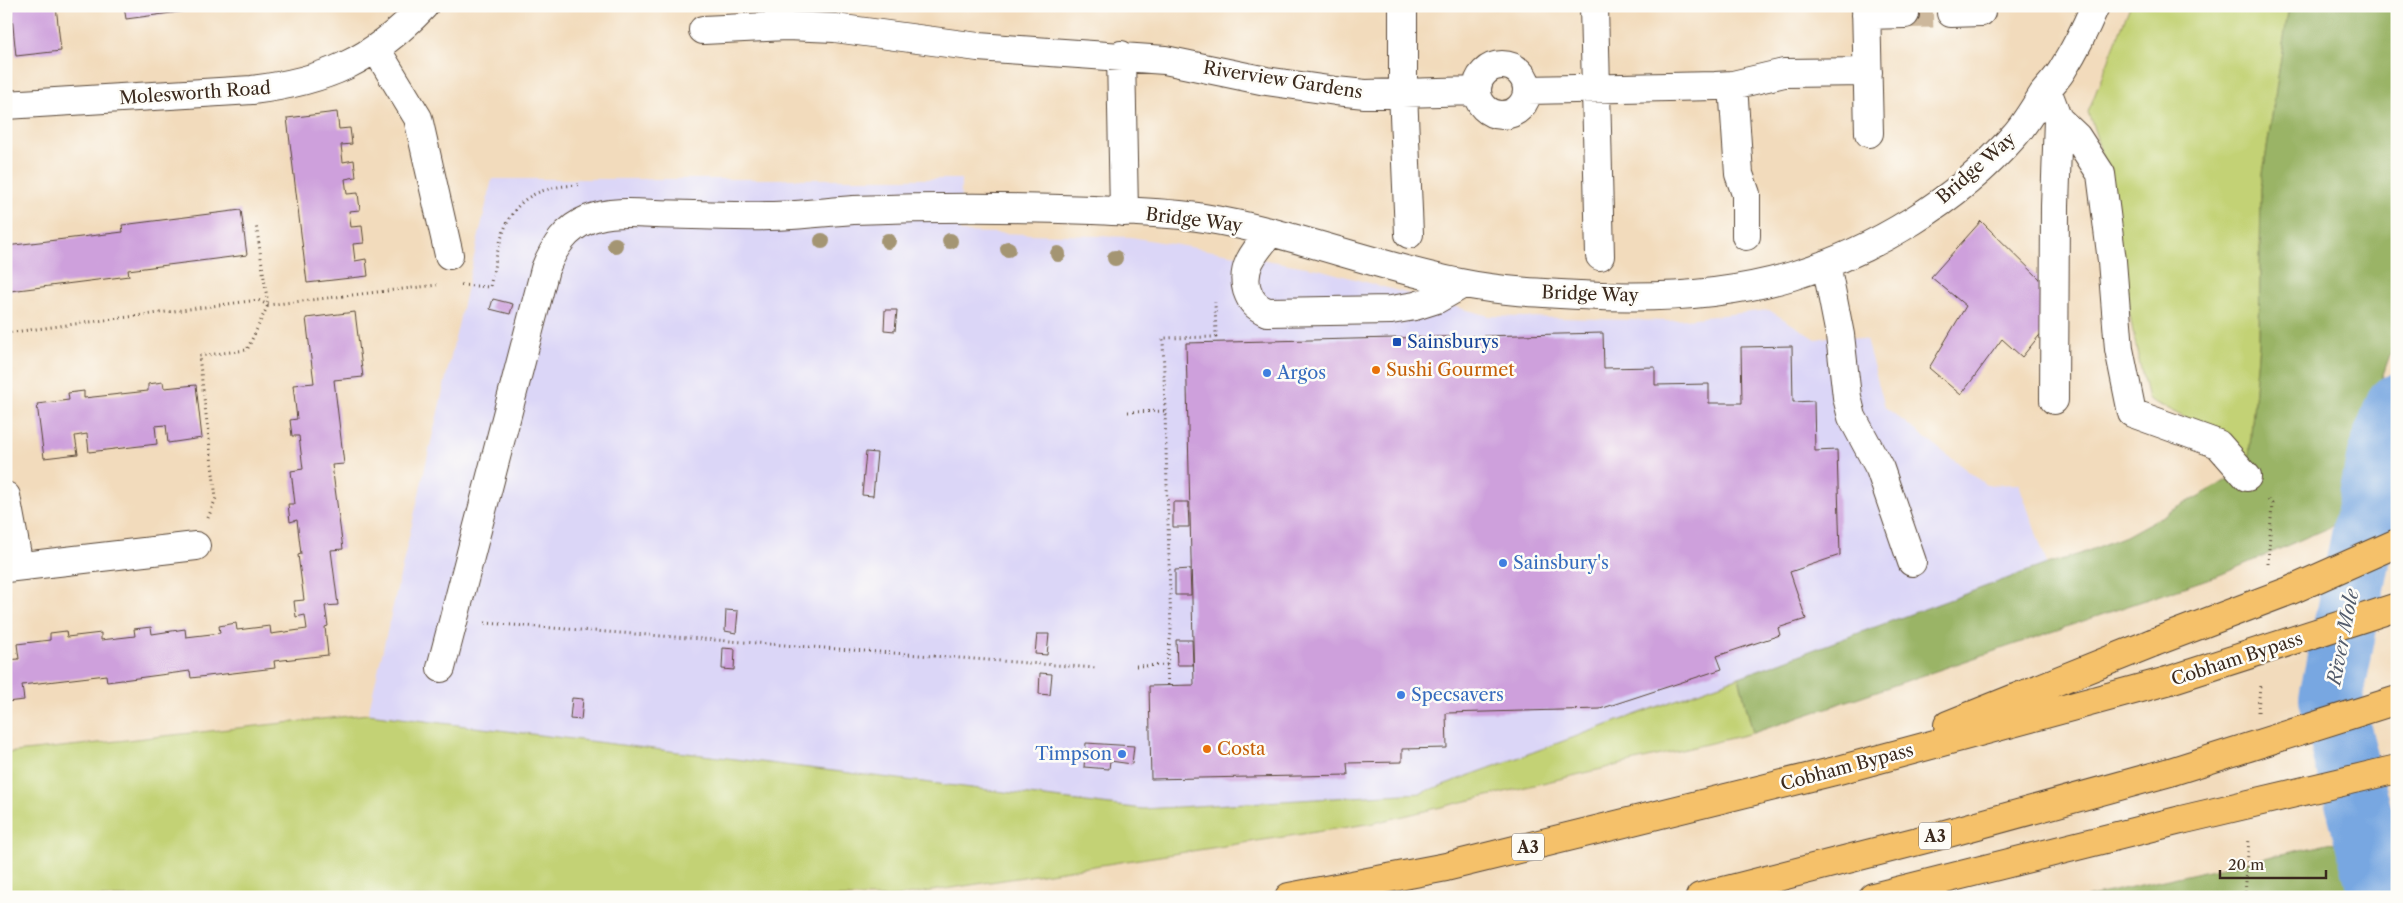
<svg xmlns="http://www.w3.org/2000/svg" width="2403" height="903" viewBox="0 0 2403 903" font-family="'Libre Caslon Text',serif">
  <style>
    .built { fill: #dbd6f7 }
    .green { fill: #c3d274; stroke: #7f7e49 }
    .forest { fill: #9ab466; stroke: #6a6f42 }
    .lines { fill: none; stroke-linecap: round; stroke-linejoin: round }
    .river { stroke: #78a7e1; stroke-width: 64 }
    .building { fill: #cea0dc }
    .minor-tunnel { stroke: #cdb89c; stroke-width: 28; stroke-dasharray: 28 14; stroke-linecap: butt }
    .minor-casing { stroke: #564536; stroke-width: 30 }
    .highway-casing { stroke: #564536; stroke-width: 30 }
    .path { stroke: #564536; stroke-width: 3; stroke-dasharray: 1 4; stroke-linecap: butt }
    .minor { stroke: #fff; stroke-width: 28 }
    .highway { stroke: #f5c16b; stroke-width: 28 }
    .highway-bridge-casing { stroke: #564536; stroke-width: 30; stroke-linecap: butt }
    .highway-bridge { stroke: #f5c16b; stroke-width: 28 }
    .tree { fill: #a49573 }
    .transit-dot { fill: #1a4fb4; stroke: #fdfcf7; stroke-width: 2 }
    .food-dot { fill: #e8710a; stroke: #fdfcf7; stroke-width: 2 }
    .shop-dot { fill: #3f7fe0; stroke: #fdfcf7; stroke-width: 2 }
    .labels { text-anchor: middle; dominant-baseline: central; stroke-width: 5; stroke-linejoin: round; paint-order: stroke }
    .shield { fill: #fdfcf7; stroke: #75695f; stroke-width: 1 }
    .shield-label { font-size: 16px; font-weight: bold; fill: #3b2a1e }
    .street-label { font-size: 18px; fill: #3b2a1e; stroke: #fdfcf7 }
    .transit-label { font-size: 18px; fill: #164399; stroke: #fdfcf7; text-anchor: start }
    .food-label { font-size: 18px; fill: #c56008; stroke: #fdfcf7; text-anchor: start }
    .shop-label { font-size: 18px; fill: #366cbe; stroke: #fdfcf7; text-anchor: start }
    .water-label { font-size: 19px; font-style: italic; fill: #535c6c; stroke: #fdfcf7 }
  </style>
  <rect width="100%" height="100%" fill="#fdfcf7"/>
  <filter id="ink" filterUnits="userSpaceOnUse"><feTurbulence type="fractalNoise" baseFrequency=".02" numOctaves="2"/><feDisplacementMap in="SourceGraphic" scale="10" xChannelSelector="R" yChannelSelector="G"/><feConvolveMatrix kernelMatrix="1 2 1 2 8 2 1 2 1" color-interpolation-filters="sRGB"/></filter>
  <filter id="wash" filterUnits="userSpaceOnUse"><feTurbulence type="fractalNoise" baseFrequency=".0096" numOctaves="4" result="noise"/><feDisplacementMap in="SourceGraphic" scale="20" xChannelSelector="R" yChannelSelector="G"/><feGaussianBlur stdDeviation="1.12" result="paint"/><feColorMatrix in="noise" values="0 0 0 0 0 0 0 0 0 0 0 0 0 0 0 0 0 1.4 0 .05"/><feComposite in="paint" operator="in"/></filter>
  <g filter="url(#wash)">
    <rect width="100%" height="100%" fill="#f2dbbc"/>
    <!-- built -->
    <path class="built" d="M492,179H961L960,232L1131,237L1318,269L1489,316L1667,321L1769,310L1816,339L1840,335L1866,340L1885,407L1986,485L2019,484L2047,564L1421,793L1143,809L368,714Z"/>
    <!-- green -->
    <path class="green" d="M2130,6H2289L2261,187L2259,343L2248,468L2221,436L2148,399C2141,369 2134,340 2129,310C2117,243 2112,176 2088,112Z
      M1739,677L1753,733L1374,823L893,897H6V753L368,714L1143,809L1421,793Z
      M2397,817V876L2384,820Z"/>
    <!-- forest -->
    <path class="forest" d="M2289,6H2397V335L2369,414L2339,523L2222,574L1753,733L1739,677L2047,564L2080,554L2126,536L2248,469L2259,343L2261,187Z
      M2351,839L2363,897H2086Z"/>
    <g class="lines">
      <!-- river -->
      <path class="river" d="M2381,897L2331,698L2379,456L2397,406"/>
    </g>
    <g id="blocks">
      <!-- building -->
      <path class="building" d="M11,6H56L61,51L16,56Z
        M124,6H217V7L126,19Z
        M337,112L339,129L350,128L352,144L341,145L343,162L354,160L356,177L345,179L347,194L358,193L360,210L349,211L351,227L362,226L364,243L353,244L355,261L366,259L368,276L307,283L287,118Z
        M241,210L247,255L128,270L129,276L10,291L6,246L123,232L122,225Z
        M1981,221L2045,284L2047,326L2022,357L2002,339L1961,395L1929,368L1966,306L1931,277Z
        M493,299L513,304L510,314L490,309Z
        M885,310H897L895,331L884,330Z
        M355,312L363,377L334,380L344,464L332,465L343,549L331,550L338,605L325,606L328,626L325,627L328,655L274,661L275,668L191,678L190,671L107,682L106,675L22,685L24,700L6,702V660L19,659L17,644L50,640V633L66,631L67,637L101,633V640L135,636L134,629L151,627L152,634L185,629L186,637L220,633L219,626L236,623L237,630L270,626L271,634L307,629L305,615L296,617L294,601L304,600L298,555L301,554L297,520L290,522L288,504H295L291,471L303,469L299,436H292L290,420L297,419L293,385L314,383L306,318Z
        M1603,333L1604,368L1655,367V385L1709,384V403H1742L1741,347L1792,346L1793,402L1814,401L1815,451L1837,450L1840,555L1790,572L1806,619L1778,628L1780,635L1717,656L1722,669L1600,709L1446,713L1447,748L1402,749V762L1347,763L1348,775L1151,779L1149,686L1194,685L1186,343Z
        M163,382L164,388L196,385L202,438L168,443L166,425L155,426L157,444L89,452L87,434L75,436L78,454L44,458L37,404L69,400L68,393L84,391V398L148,391V384Z
        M866,452L877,453L873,496L862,495Z
        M1173,502H1188L1189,527H1173Z
        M1190,569L1191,595H1175V570Z
        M726,610L738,611L736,633L725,631Z
        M1037,634H1049L1047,655L1035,654Z
        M1176,640H1192L1193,665H1177Z
        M723,648L735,649L734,670L722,669Z
        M1040,673L1052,674L1050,695L1039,694Z
        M572,698L583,699L581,720L570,719Z
        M1086,743L1134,746L1132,764L1110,761L1109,769L1084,767Z"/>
    </g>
  </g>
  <g filter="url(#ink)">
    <use href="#blocks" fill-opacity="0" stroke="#564536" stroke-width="1"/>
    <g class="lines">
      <!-- minor-tunnel -->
      <path class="minor-tunnel" d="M1905,14L1951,13"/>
      <!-- minor casing -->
      <g class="minor-casing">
        <path id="minor" d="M1403,6V92L1409,234
          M1594,6L1600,256
          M1866,6L1869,133
          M1951,13L1981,12V6
          M1866,15L1905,14
          M703,30L787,26L835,28L978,47L1165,60L1266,81L1336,91L1365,94L1476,91
          M376,49L418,118L449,255
          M1121,55L1124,212
          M1477 90a25 25 0 1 1 50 0a25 25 0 1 1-50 0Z
          M1733,85L1739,174L1746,194V236
          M1528,90L1715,86L1733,85L1784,73L1868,72
          M2047,90L2058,119L2077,137L2101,174L2112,261L2119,349L2132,413L2218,444L2247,477
          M6,105L252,90C326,81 372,61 424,6
          M1271,232C1257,249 1240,266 1247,290C1251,302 1256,307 1267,312L1391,310L1415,306L1437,299L1463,284
          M1826,264L1840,335L1847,397L1852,417L1880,469L1912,562
          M2054,400L2055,206L2058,119
          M6,496L19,566
          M6,568L196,546
          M441,668L545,269C554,247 566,228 589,219C610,211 634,213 656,214C693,215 731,217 768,216C796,216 825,212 853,210C933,207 1013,207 1093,210C1130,212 1167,212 1204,218C1291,232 1374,266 1460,283C1499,291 1540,293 1580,295C1649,299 1725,296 1792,276C1874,251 1957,201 2014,136C2025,124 2034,108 2043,94C2050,85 2059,77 2064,67C2076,48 2086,27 2095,6"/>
      </g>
      <!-- highway casing -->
      <g class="highway-casing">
        <path id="highway" d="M1948,725L2152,643
          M1289,897L1446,867L1835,771L2167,681
          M1700,897L1945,834L2170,772
          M1873,897L2181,820"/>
      </g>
      <!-- path -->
      <path class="path" d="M461,285L490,287C503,226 506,186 582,185
        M6,333L258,300L268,305L437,285
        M1128,412L1165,411
        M208,518L216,498L199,356L247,350L268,305L256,224
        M2268,564L2272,504L2268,500
        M485,623L1096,668
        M1167,665L1171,632L1163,338L1216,337L1215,302
        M1136,666L1167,665L1168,686
        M2258,712L2260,685
        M2245,897L2249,838"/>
      <!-- minor -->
      <use href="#minor" class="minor"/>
      <!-- highway -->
      <use href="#highway" class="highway"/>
      <!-- highway-bridge casing -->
      <g class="highway-bridge-casing">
        <path id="highway-bridge" d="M2152,643L2289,591L2397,543
          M2167,681L2397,607
          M2170,772L2397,700
          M2181,820L2397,769"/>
      </g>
      <!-- highway-bridge -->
      <use href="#highway-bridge" class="highway-bridge"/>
    </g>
    <!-- trees -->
    <g class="tree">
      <circle cx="822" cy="241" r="8"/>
      <circle cx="888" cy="241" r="8"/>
      <circle cx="950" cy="241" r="8"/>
      <circle cx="615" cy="245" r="8"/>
      <circle cx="1008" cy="249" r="8"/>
      <circle cx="1058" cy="254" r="8"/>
      <circle cx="1115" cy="258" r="8"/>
    </g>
  </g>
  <!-- markers -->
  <rect class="transit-dot" x="1392" y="337" width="10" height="10" rx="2.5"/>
  <g class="food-dot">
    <circle cx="1376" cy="370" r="5"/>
    <circle cx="1207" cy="749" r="5"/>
  </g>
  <g class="shop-dot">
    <circle cx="1267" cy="373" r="5"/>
    <circle cx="1503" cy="563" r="5"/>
    <circle cx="1401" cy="695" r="5"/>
    <circle cx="1122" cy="754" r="5"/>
  </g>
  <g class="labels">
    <!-- shield labels -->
    <g class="shield">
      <rect x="1919" y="822.5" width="32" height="27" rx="4"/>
      <rect x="1512" y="833.5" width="32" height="27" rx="4"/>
    </g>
    <g class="shield-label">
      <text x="1935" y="836">A3</text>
      <text x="1528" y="847">A3</text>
    </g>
    <!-- street labels -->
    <g class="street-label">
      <text transform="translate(1283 80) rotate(9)">Riverview Gardens</text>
      <text transform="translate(195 93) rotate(-4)">Molesworth Road</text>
      <text transform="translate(1976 168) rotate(-41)">Bridge Way</text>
      <text transform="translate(1194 220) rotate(7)">Bridge Way</text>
      <text transform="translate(1590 294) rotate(2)">Bridge Way</text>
      <text transform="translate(2237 659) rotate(-18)">Cobham Bypass</text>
      <text transform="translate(1847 767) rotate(-15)">Cobham Bypass</text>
    </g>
    <!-- transit labels -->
    <g class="transit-label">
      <text x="1407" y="342">Sainsburys</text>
    </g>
    <!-- food labels -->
    <g class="food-label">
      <text x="1386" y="370">Sushi Gourmet</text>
      <text x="1217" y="749">Costa</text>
    </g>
    <!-- shop labels -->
    <g class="shop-label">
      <text x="1277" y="373">Argos</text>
      <text x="1513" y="563">Sainsbury's</text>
      <text x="1411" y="695">Specsavers</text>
      <text x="1112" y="754" text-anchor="end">Timpson</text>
    </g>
    <!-- water labels -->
    <g class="water-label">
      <text transform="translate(2343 637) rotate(-79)">River Mole</text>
    </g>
  </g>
  <!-- margin -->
  <rect width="2403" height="903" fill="none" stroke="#fdfcf7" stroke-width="25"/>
  <!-- scale -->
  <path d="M2220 870v8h106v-8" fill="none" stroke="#3b2a1e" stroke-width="2.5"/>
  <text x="2228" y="870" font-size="15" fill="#3b2a1e" stroke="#fdfcf7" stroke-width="4" paint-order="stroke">20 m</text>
</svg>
